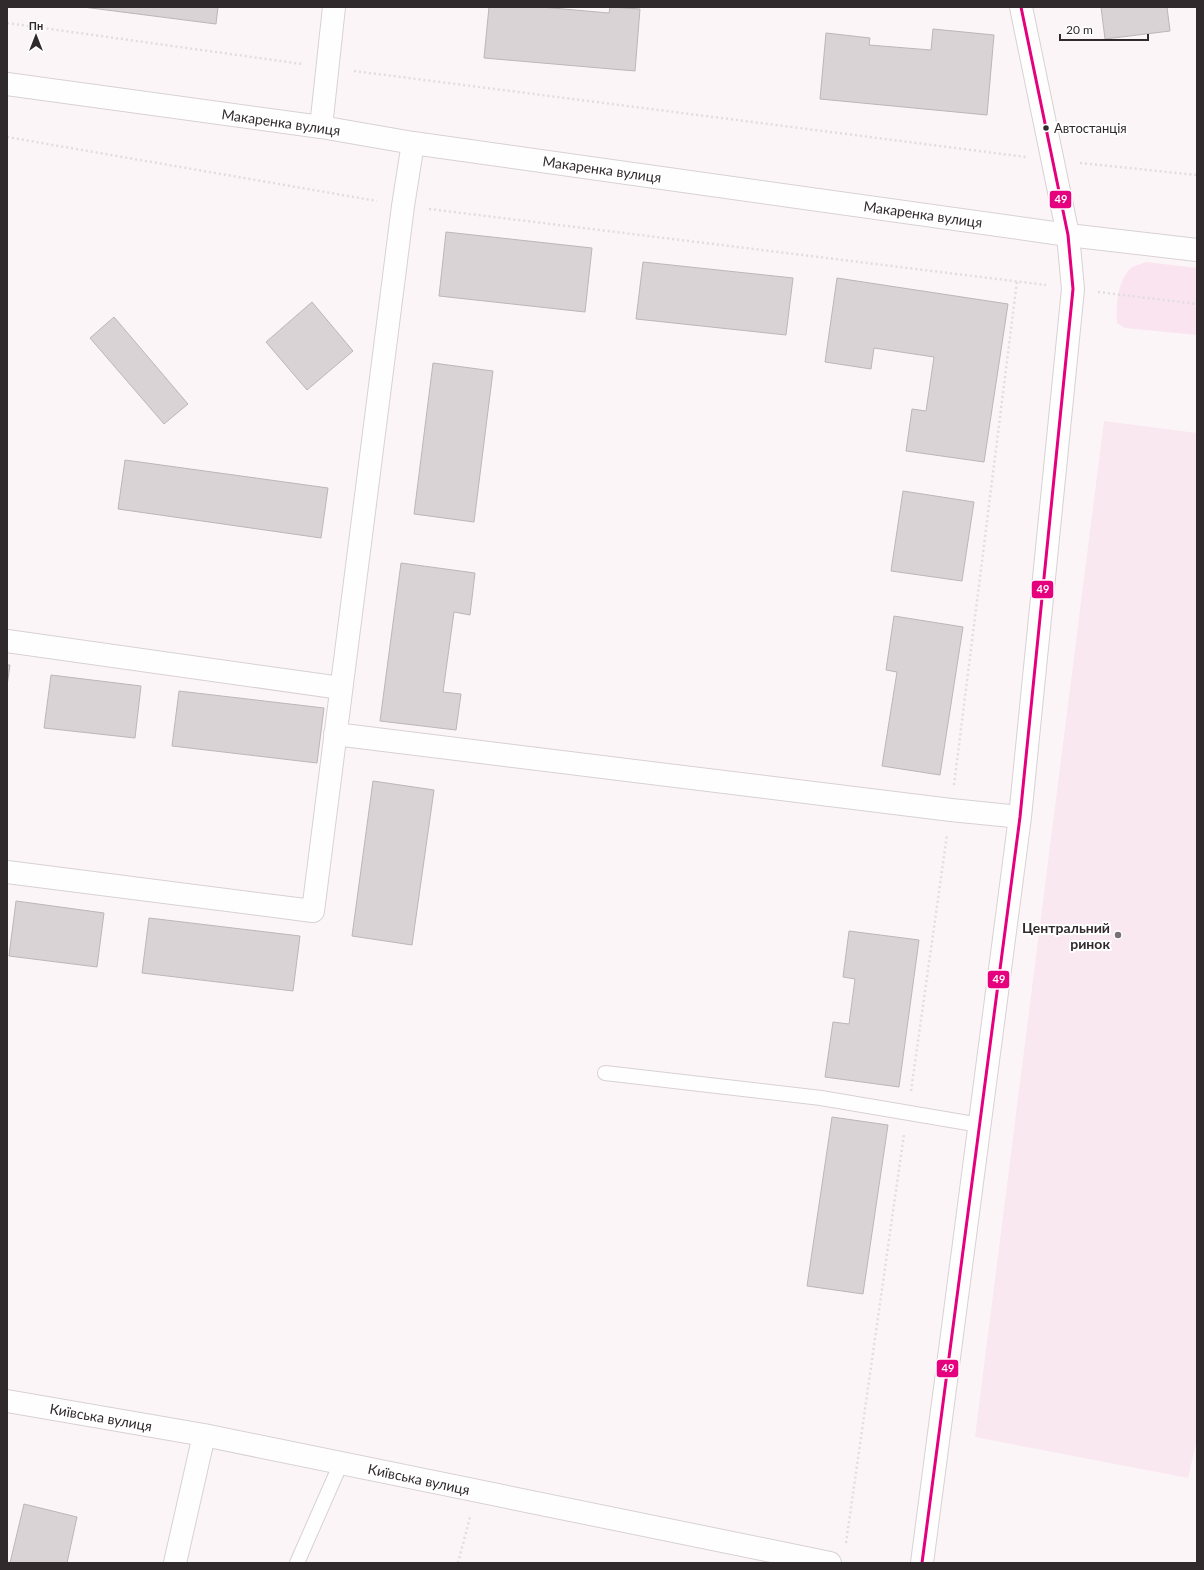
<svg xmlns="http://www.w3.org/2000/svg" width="1204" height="1570" viewBox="0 0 1204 1570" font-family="Lato,sans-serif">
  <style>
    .built { fill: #f9e8f0 }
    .green { fill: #fae4ef }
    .building { fill: #d9d3d6; stroke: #bbb6b8 }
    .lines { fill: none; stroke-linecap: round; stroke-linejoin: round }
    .service-casing { stroke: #d8d1d4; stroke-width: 16 }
    .minor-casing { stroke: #d8d1d4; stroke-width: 24 }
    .tertiary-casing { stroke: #d8d1d4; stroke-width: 24 }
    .path { stroke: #e0ddde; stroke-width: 2.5; stroke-dasharray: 2 3; stroke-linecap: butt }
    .service { stroke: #fffefe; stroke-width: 14 }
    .minor { stroke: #fffefe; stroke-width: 22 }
    .tertiary { stroke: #fffefe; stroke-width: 22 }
    .bus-1-casing { stroke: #fff; stroke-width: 6 }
    .bus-1 { stroke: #e5007d; stroke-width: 3 }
    .bus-dot { fill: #302a2d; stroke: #fff; stroke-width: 1.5 }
    .poi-dot { fill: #777174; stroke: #fff; stroke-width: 1.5 }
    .labels { text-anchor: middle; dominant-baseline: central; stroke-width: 4; stroke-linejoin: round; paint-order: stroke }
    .bus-label { font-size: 13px; fill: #302a2d; stroke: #fff; text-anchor: start }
    .street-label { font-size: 14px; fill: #302a2d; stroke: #fff }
    .poi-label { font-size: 14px; font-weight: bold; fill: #302a2d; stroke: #fff; text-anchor: end }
    .line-badge { stroke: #fff; stroke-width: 1.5 }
    .badge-label { font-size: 11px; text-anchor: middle; font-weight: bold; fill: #fff }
  </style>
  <rect width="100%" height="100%" fill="#fcf5f8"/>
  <!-- built -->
  <path class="built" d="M1104,421L1197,433V1439L1188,1478L975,1437Z"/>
  <!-- green -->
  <path class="green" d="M1146,262L1197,268V335L1125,328L1117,323C1116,306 1117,281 1131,268C1135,265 1142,264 1146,262Z"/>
  <!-- building -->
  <path class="building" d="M83,7H218L216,24Z
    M489,7H541L609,13L610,7L640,9L635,71L484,58Z
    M1101,7H1167L1170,31L1105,39Z
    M933,29L994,35L987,115L820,99L826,33L870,38L869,45L931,50Z
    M446,232L592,248L585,312L439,296Z
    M643,262L793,278L786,335L636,319Z
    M837,278L1008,304L984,462L906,451L912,409L926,411L934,357L874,348L871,369L825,362Z
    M312,302L353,351L307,390L266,342Z
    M114,317L188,404L164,424L90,338Z
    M433,363L493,371L474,522L414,514Z
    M125,460L328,488L321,538L118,509Z
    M903,491L974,502L962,581L891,571Z
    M401,563L475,573L470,615L454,612L443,692L461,694L456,730L380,721Z
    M894,616L963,627L940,775L882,766L897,672L886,670Z
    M7,665H10L7,686Z
    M51,675L141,686L135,738L44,728Z
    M179,691L324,708L317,763L172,746Z
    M373,781L434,790L412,945L352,936Z
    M16,901L104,913L97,967L9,956Z
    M149,918L300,936L293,991L142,973Z
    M849,931L919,940L899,1087L825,1077L833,1022L849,1024L855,979L843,977Z
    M832,1117L888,1125L863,1294L807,1286Z
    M24,1504L77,1517L67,1563H10Z"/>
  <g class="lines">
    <!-- service casing -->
    <g class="service-casing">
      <path id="service" d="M605,1073L821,1098L980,1125
        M297,1563L341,1463"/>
    </g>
    <!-- minor casing -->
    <g class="minor-casing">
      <path id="minor" d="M321,127L334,7
        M7,641L341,688
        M335,734L951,810L1020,817
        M7,872L313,911L403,206L413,143
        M7,1401L204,1435L830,1563
        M175,1563L204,1435
        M922,1563L1020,817L1073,289L1068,235L1021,7"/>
    </g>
    <!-- tertiary casing -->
    <g class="tertiary-casing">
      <path id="tertiary" d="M7,84L321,127L413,143L1068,235L1197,250"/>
    </g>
    <!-- path -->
    <path class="path" d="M7,23L302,64
      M354,71L1026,157
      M7,137L377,201
      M1080,163L1197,175
      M429,209L1046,285
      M1098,292L1197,304
      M954,785L1017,281
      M911,1091L947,835
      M846,1543L904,1134
      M458,1563L470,1517"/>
    <!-- service -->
    <use href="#service" class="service"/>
    <!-- minor -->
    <use href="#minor" class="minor"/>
    <!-- tertiary -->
    <use href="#tertiary" class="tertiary"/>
    <!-- bus-1 casing -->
    <g class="bus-1-casing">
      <path id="bus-1" d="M922,1563L1020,817L1073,289L1068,235L1021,7"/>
    </g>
    <!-- bus-1 -->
    <use href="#bus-1" class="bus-1"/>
  </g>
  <!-- markers -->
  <circle class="bus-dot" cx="1046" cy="128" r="3.5"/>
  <circle class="poi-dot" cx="1118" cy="935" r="4"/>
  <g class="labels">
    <!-- bus labels -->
    <g class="bus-label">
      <text x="1054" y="128">Автостанція</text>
    </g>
    <!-- street labels -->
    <g class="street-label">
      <text transform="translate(281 122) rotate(8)">Макаренка вулиця</text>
      <text transform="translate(602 169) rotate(8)">Макаренка вулиця</text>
      <text transform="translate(923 214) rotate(8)">Макаренка вулиця</text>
      <text transform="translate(101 1417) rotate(10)">Київська вулиця</text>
      <text transform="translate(419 1479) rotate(12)">Київська вулиця</text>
    </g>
    <!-- poi labels -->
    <g class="poi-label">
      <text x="1110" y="927">Центральний<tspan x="1110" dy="16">ринок</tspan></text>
    </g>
  </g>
  <g class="line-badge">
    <rect x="1049" y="190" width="23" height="19" rx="4" fill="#e5007d"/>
    <rect x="1031" y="580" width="23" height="19" rx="4" fill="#e5007d"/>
    <rect x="987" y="970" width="23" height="19" rx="4" fill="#e5007d"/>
    <rect x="936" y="1359" width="23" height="19" rx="4" fill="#e5007d"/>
  </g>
  <g class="badge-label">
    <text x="1061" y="203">49</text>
    <text x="1043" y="593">49</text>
    <text x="999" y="983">49</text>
    <text x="948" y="1372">49</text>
  </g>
  <!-- border -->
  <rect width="1204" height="1570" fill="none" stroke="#302a2d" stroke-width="16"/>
  <!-- north arrow -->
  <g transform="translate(36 36)" stroke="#ffffff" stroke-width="3" paint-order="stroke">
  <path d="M0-3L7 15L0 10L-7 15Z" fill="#302a2d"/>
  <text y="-6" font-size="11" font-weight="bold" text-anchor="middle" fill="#302a2d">Пн</text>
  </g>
  <!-- scale -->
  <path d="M1060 34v6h88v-6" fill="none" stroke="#302a2d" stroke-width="2"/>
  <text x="1066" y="34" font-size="12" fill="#302a2d" stroke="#ffffff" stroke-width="3" paint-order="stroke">20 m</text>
</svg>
